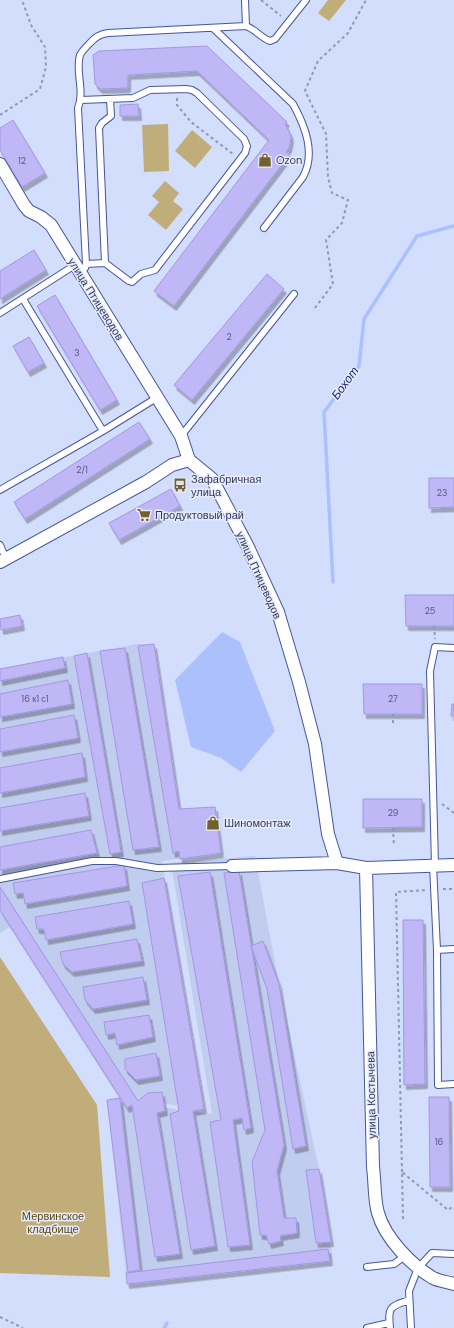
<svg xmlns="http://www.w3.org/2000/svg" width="454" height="1328" viewBox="0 0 454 1328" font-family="'DM Sans',sans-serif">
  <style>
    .built { fill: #c1cdee }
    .green { fill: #c0ad79 }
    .water { fill: #acc0fe }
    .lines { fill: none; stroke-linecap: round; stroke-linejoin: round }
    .stream { stroke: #acc0fe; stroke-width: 3.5 }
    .building { fill: #c0b7f6; stroke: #a397e3; filter: url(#shadow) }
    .service-casing { stroke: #455799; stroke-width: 8 }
    .minor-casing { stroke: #455799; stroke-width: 14 }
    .path { stroke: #8f99b8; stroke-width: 2; stroke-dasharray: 3 3; stroke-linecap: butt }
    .service { stroke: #fff; stroke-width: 6 }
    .minor { stroke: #fff; stroke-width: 12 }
    .labels { text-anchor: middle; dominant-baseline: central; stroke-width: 3; stroke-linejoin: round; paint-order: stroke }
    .number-label { font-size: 9px; fill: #555980 }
    .poi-label { font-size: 11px; fill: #313a58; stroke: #e6ebfb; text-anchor: start }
    .street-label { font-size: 11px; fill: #313a58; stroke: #e6ebfb }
    .park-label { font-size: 11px; fill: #594814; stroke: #e6ebfb }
    .water-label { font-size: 12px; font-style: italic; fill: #1a256a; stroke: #e6ebfb }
  </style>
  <defs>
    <filter id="shadow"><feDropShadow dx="2.5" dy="4.5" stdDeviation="0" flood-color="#0004"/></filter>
  </defs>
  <rect width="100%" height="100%" fill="#d3ddfc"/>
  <!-- built -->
  <path class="built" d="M138,644H154L179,809L215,807L221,853L162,861L204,1109L120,1098L11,926L0,933V669Z
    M255,856L279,984L319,1169L333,1261L127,1284L107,1100L212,1114L171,863Z"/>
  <!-- green -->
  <path class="green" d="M328,0H346L329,21L318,13Z
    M168,124L169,171L144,172L142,125Z
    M192,130L212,147L195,168L175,151Z
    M165,181L179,193L173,201L183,209L166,230L148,215L159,202L152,196Z
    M0,957L97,1105L110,1277L0,1273Z"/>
  <!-- water -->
  <path class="water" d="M222,632L240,642L275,731L241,772L221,758L191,747L175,680Z"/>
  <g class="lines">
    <!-- stream -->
    <path class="stream" d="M333,582L324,412L359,366L364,319L417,236L454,226
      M164,1328L167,1323"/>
  </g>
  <!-- building -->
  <path class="building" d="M207,46L287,122L285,124L290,133L291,138L289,148L286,152L290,154L174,306L154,291L269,140L197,71L128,75V88L100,89L95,84L93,55L99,51Z
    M138,104L139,116H120V105Z
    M13,120L45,173L22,187L0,150V128Z
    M34,250L46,270L0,299V271Z
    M267,274L284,289L192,400L174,385Z
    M55,295L117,400L100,410L37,306Z
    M29,337L44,363L28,372L13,346Z
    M139,422L150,439L25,519L14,502Z
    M429,478H454V507L429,508Z
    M171,489L180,506L119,540L109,523Z
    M405,595H454V626H406Z
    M20,615L22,626L1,630L0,619Z
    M154,644L179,809L215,807L221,853L180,859L179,851L173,853L138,646Z
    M125,648L159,847L133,850L100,651Z
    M87,653L121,852L110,854L74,656Z
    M63,657L65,668L0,681V669Z
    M68,680L72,704L0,717V694Z
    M363,684H422V714H364Z
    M452,704H454V716H451Z
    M74,715L78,738L0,752V729Z
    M82,753L85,777L0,793V768Z
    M85,793L89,816L0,831V808Z
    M363,799H422V827L363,828Z
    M91,830L97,853L0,870V847Z
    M124,865L127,886L25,904L23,893L15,894L13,883Z
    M239,871L284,1145L277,1171L284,1218H296L297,1233L280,1236L281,1241L269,1244L266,1235H260L252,1162L265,1130L224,873Z
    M210,872L251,1128L244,1130L242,1118L233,1120L250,1245L228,1247L210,1122L221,1120L178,876Z
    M164,878L204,1109L193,1111L215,1246L191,1250L170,1114L179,1111L142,883Z
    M0,887L138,1101L148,1093L162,1092L165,1111L157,1113L180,1254L155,1257L132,1105L127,1108L0,910Z
    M129,901L133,924L46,940L44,929H37L35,917Z
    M403,920H423L425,1084L404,1085Z
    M137,939L142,961L72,972L63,964L60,952Z
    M263,941L279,984L306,1146L293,1149L267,989L251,946Z
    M143,977L147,1000L93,1009L85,1000L83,987Z
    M149,1015L153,1037L117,1045L115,1033L106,1035L104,1022Z
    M156,1053L160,1076L136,1080L125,1069V1059Z
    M429,1097H449L450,1187H430Z
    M120,1098L140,1270L128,1272L107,1100Z
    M319,1169L331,1242L316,1243L306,1170Z
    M328,1249L330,1261L127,1284L126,1273Z"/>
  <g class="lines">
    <!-- service casing -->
    <g class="service-casing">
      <path id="service" d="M245,0L246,26
        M213,28L293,104C305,126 316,153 303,177L264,228
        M81,100L133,98L150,90L186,89L192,90L197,93L244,139L247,146L245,153L155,270L141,274L132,282L129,281L105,263
        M86,264L105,263L99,128L102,123L111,116L110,99
        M80,273L85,268L86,264L78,108C85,91 75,71 80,55C82,51 86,47 90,43C95,37 100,34 108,33L246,26C255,29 261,38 270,41L275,39L306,0
        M23,299L103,431
        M0,313L75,265
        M181,436L294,294
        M0,490L103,431L158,397
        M0,545L6,559
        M433,865L437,950L438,1085L454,1084
        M435,865L430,671L435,647L454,648
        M0,879L92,861H116L157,868L232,866
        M437,950L454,949
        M367,1267L394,1264L406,1255
        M367,1328L389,1323
        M390,1328C388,1307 389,1307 409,1300
        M411,1328L409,1291L418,1268L432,1253L454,1254"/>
    </g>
    <!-- minor casing -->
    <g class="minor-casing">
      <path id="minor" d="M0,164L24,205L29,211L41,217L51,225L181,436L189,460L212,479L247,545L278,612L299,682L315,744L328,834L337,863
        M0,562L146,482L172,465L189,460
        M232,866L337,863L366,868L454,865
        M366,868L373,1167C375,1181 374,1200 378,1213C385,1238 411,1265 433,1278C439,1281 447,1282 454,1284"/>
    </g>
    <!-- path -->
    <path class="path" d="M261,0L281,16
      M177,98V105L191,122L233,154
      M0,115L40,89L46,67L45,47L31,25L22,0
      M315,308L333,284L326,240L342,223L348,200L332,193L328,177L326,134L305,91L318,61L348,33L366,0
      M434,626L435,639
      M393,714V724
      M442,804L454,813
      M393,828L394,846
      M443,889H454
      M402,1172L396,892L427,890
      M403,1219L402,1172L448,1210L452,1207L454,1209
      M0,1317L23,1328"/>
    <!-- service -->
    <use href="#service" class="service"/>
    <!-- minor -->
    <use href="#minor" class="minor"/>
  </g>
  <!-- icons -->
  <defs>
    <g id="shop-bare" transform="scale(1.08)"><path d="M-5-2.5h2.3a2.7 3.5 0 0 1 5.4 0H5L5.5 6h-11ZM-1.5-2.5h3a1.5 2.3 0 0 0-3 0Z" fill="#72602e" stroke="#e6ebfb" stroke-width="2.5" paint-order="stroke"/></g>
    <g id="bus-bare" transform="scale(1.08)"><path d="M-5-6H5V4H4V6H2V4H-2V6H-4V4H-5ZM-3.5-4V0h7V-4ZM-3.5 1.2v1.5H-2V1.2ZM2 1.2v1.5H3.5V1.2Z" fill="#72602e" stroke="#e6ebfb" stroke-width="2.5" paint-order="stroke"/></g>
    <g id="supermarket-bare" transform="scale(1.08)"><path d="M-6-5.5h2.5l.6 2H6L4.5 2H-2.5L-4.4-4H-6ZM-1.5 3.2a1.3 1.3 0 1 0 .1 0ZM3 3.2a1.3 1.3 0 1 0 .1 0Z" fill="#72602e" stroke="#e6ebfb" stroke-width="2.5" paint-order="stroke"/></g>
  </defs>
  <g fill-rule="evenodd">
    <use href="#shop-bare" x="265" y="160"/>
    <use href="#bus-bare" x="180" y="485"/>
    <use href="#supermarket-bare" x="144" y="515"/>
    <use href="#shop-bare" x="213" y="823"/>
  </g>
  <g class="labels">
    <!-- number labels -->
    <g class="number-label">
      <text x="22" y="161">12</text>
      <text x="229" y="337">2</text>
      <text x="77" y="353">3</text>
      <text x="82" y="470">2/1</text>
      <text x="442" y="493">23</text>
      <text x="430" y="611">25</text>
      <text x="35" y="699">16 к1 с1</text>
      <text x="393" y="699">27</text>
      <text x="393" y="813">29</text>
      <text x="439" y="1142">16</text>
    </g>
    <!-- poi labels -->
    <g class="poi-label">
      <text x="276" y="160">Ozon</text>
      <text x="191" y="479">Зафабричная<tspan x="191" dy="13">улица</tspan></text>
      <text x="155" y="515">Продуктовый рай</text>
      <text x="224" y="823">Шиномонтаж</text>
    </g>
    <!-- street labels -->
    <g class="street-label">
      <text transform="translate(96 299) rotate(58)">улица Птицеводов</text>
      <text transform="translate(259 575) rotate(66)">улица Птицеводов</text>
      <text transform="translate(371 1095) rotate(-91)">улица Костычева</text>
    </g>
    <!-- park labels -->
    <g class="park-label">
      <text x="53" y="1216">Мервинское<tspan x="53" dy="13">кладбище</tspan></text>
    </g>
    <!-- water labels -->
    <g class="water-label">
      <text transform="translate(345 383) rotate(-54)">Бохот</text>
    </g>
  </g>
</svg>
